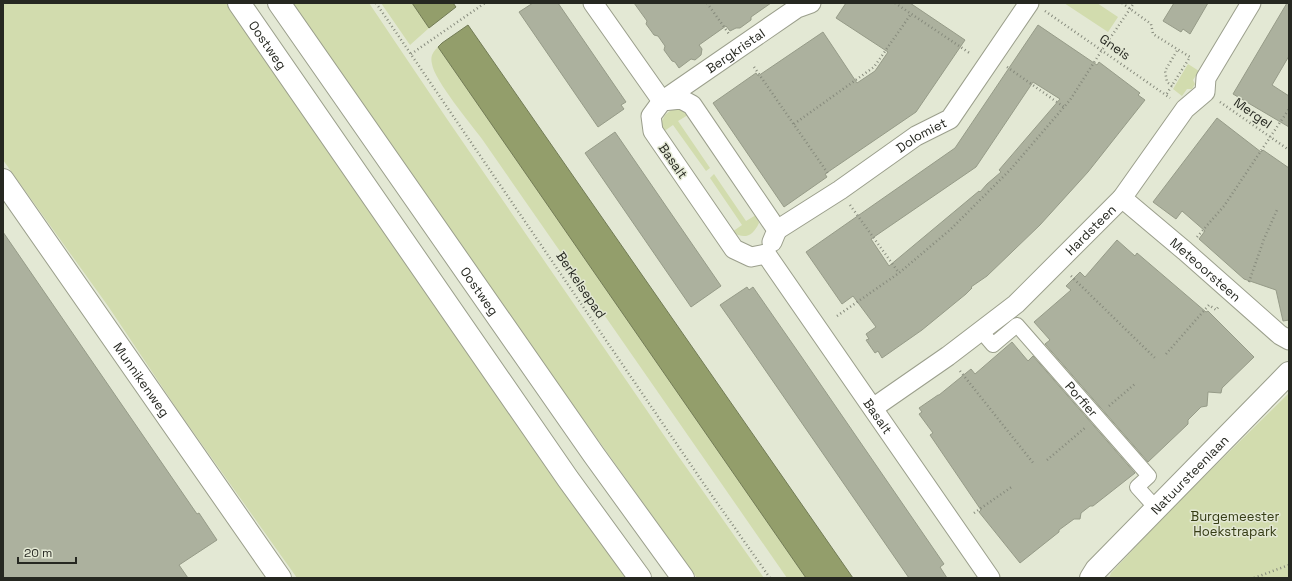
<svg xmlns="http://www.w3.org/2000/svg" width="1292" height="581" viewBox="0 0 1292 581" font-family="'Space Grotesk',sans-serif">
  <style>
    .green { fill: #d2dcae }
    .water { fill: #939e6b; stroke: #727b55 }
    .building { fill: #acb19e; stroke: #969b88; fill-rule: evenodd }
    .lines { fill: none; stroke-linecap: round; stroke-linejoin: round }
    .pedestrian-casing { stroke: #9b9f8c; stroke-width: 16 }
    .minor-casing { stroke: #9b9f8c; stroke-width: 21 }
    .tertiary-casing { stroke: #9b9f8c; stroke-width: 24 }
    .primary-casing { stroke: #9b9f8c; stroke-width: 24 }
    .path { stroke: #868a7c; stroke-width: 2.5; stroke-dasharray: 1 3; stroke-linecap: butt }
    .pedestrian { stroke: #fff; stroke-width: 14 }
    .minor { stroke: #fff; stroke-width: 19 }
    .tertiary { stroke: #fff; stroke-width: 22 }
    .primary { stroke: #fff; stroke-width: 22 }
    .labels { text-anchor: middle; dominant-baseline: central; stroke-width: 3; stroke-linejoin: round; paint-order: stroke }
    .street-label { font-size: 13px; fill: #262821; stroke: #e3e8d4 }
    .park-label { font-size: 13px; fill: #343b13; stroke: #e3e8d4 }
  </style>
  <rect width="100%" height="100%" fill="#e3e8d4"/>
  <!-- green -->
  <path class="green" d="M3,3H228L628,578H297L179,412L108,306L3,160V119L4,118L3,116Z
    M289,3H369L447,119L674,450L764,578H697L528,342L426,195Z
    M381,3H412L429,28L410,45Z
    M1064,3H1097L1118,17L1108,32Z
    M438,47L806,578H787L482,139C471,124 434,80 432,64C430,56 433,52 438,47Z
    M1188,64L1199,71L1193,80L1195,84L1192,89H1187L1182,96L1173,89Z
    M671,110H681L688,115L678,121L710,168L706,171L673,125L663,132L661,123L665,115Z
    M714,174L746,221L756,215L759,223C753,236 745,240 732,232L742,225L710,178Z
    M1289,393V578H1109L1111,573L1172,508Z"/>
  <!-- water -->
  <path class="water" d="M412,3H453L456,7L429,28Z
    M468,25L853,578H806L438,47L442,43Z"/>
  <!-- building -->
  <path class="building" d="M533,3H558L626,102L621,105L624,109L598,127L519,12Z
    M634,3H771L751,17V20L740,28H736L730,31L726,26L699,45L702,49L701,55L695,60L691,59L679,68L675,62L672,61L664,50L665,46L658,36L654,35L646,24L647,21Z
    M846,3H910L965,40L916,112L825,174L827,177L784,207L713,103L756,73L758,76L823,32L857,83L875,71L888,52L836,18Z
    M1174,3H1208L1190,34L1183,29L1181,32L1163,21Z
    M1287,3H1289V56L1272,85L1289,96V127L1233,94Z
    M1038,25L1097,65L1099,62L1140,93L1138,95L1145,100L1088,172L1040,225L987,276L971,287L972,288L966,294L922,330L882,358L878,351L875,353L866,340L869,339L866,334L876,327L853,296L842,304L806,252L955,148ZM1033,82L1060,99L999,170L1001,172L987,184L980,192L979,191L889,266L871,239L976,167Z
    M1217,118L1261,152L1263,150L1289,168V320L1283,321L1276,290L1244,279L1199,239L1205,231L1182,211L1176,219L1153,202Z
    M615,132L721,286L691,307L585,153Z
    M3,232L197,514L199,513L217,540L179,565L188,578H3Z
    M1117,240L1135,256L1137,253L1206,312L1208,311L1254,357L1222,388L1221,393L1208,392L1207,406L1201,407L1188,420V424L1148,462L1045,344L1050,340L1034,322L1071,290L1066,286L1080,272L1085,277Z
    M747,287L749,290L753,287L801,356L944,564L940,567L947,578H909L732,322L720,305Z
    M1012,342L1028,361L1033,356L1135,473L1093,506H1090L1081,513L1080,519H1074L1059,530V532L1020,563L979,512L981,510L930,435L933,433L919,414L922,412L919,408L938,395H939L971,369L975,374Z"/>
  <g class="lines">
    <!-- pedestrian casing -->
    <g class="pedestrian-casing">
      <g id="pedestrian">
        <path id="s1" d="M981,331L993,345L1017,325L1149,476L1137,487L1156,508"/>
      </g>
    </g>
    <!-- minor casing -->
    <g class="minor-casing">
      <g id="minor">
        <path d="M593,3L662,101"/>
        <path d="M662,101L681,99L692,105L777,230L772,242"/>
        <path id="s2" d="M1122,198L1185,251L1280,335L1289,340"/>
        <path id="s3" d="M777,230L840,190L916,136L950,119L1029,3"/>
        <path id="s4" d="M766,254L990,578"/>
        <path id="s5" d="M766,254L751,257L734,249L653,131L651,116L662,101L797,8L811,3"/>
        <path id="s6" d="M873,408L948,356L1016,304L1122,198L1185,109L1205,92L1206,78L1251,3"/>
      </g>
    </g>
    <!-- tertiary casing -->
    <g class="tertiary-casing">
      <g id="tertiary">
        <path id="s7" d="M3,180L280,578"/>
        <path id="s8" d="M1091,578L1096,570L1289,373"/>
      </g>
    </g>
    <!-- primary casing -->
    <g class="primary-casing">
      <g id="primary">
        <path id="s9" d="M239,3L568,479L640,578"/>
        <path id="s10" d="M279,3L594,455L683,578"/>
      </g>
    </g>
    <!-- path -->
    <path class="path" d="M376,3L706,487L770,578
      M707,3L729,34
      M895,3L971,54
      M1122,3L1151,24L1153,34L1190,57L1166,95
      M1045,11L1170,98
      M411,54L485,3
      M754,67L829,175
      M1007,67L1064,107
      M1172,86L1167,82L1165,71L1178,49
      M1220,102L1289,150
      M794,124L874,67L911,14
      M850,205L899,273
      M1197,237L1224,206L1289,109
      M1071,276L1155,358
      M1249,282L1264,239L1277,210
      M837,316L899,273L951,229L1010,170L1070,100L1102,50L1134,3
      M1166,354L1209,305L1216,310L1219,306
      M960,371L1034,464
      M1109,406L1136,383
      M1047,460L1086,427
      M974,513L1013,486
      M1254,578L1289,565"/>
    <!-- pedestrian -->
    <use href="#pedestrian" class="pedestrian"/>
    <!-- minor -->
    <use href="#minor" class="minor"/>
    <!-- tertiary -->
    <use href="#tertiary" class="tertiary"/>
    <!-- primary -->
    <use href="#primary" class="primary"/>
  </g>
  <g class="labels">
    <!-- street labels -->
    <g class="street-label">
      <text stroke="none"><textPath href="#s9" startOffset="51">Oostweg</textPath></text>
      <text transform="translate(1115 47) rotate(35)">Gneis</text>
      <text stroke="none"><textPath href="#s5" startOffset="300">Bergkristal</textPath></text>
      <text transform="translate(1253 113) rotate(35)">Mergel</text>
      <text stroke="none"><textPath href="#s3" startOffset="173">Dolomiet</textPath></text>
      <text transform="translate(673 161) rotate(55)">Basalt</text>
      <text stroke="none"><textPath href="#s6" startOffset="282">Hardsteen</textPath></text>
      <text stroke="none"><textPath href="#s2" startOffset="110">Meteoorsteen</textPath></text>
      <text transform="translate(581 285) rotate(56)">Berkelsepad</text>
      <text stroke="none"><textPath href="#s10" startOffset="351">Oostweg</textPath></text>
      <text stroke="none"><textPath href="#s7" startOffset="243">Munnikenweg</textPath></text>
      <text stroke="none"><textPath href="#s1" startOffset="148">Porfier</textPath></text>
      <text stroke="none"><textPath href="#s4" startOffset="197">Basalt</textPath></text>
      <text stroke="none"><textPath href="#s8" startOffset="143">Natuursteenlaan</textPath></text>
    </g>
    <!-- park labels -->
    <g class="park-label">
      <text x="1235" y="516">Burgemeester<tspan x="1235" dy="15">Hoekstrapark</tspan></text>
    </g>
  </g>
  <!-- border -->
  <rect width="1292" height="581" fill="none" stroke="#262821" stroke-width="8"/>
  <!-- scale -->
  <path d="M18 557v6h58v-6" fill="none" stroke="#262821" stroke-width="2"/>
  <text x="24" y="557" font-size="12" fill="#262821" stroke="#e3e8d4" stroke-width="3" paint-order="stroke">20 m</text>
</svg>
